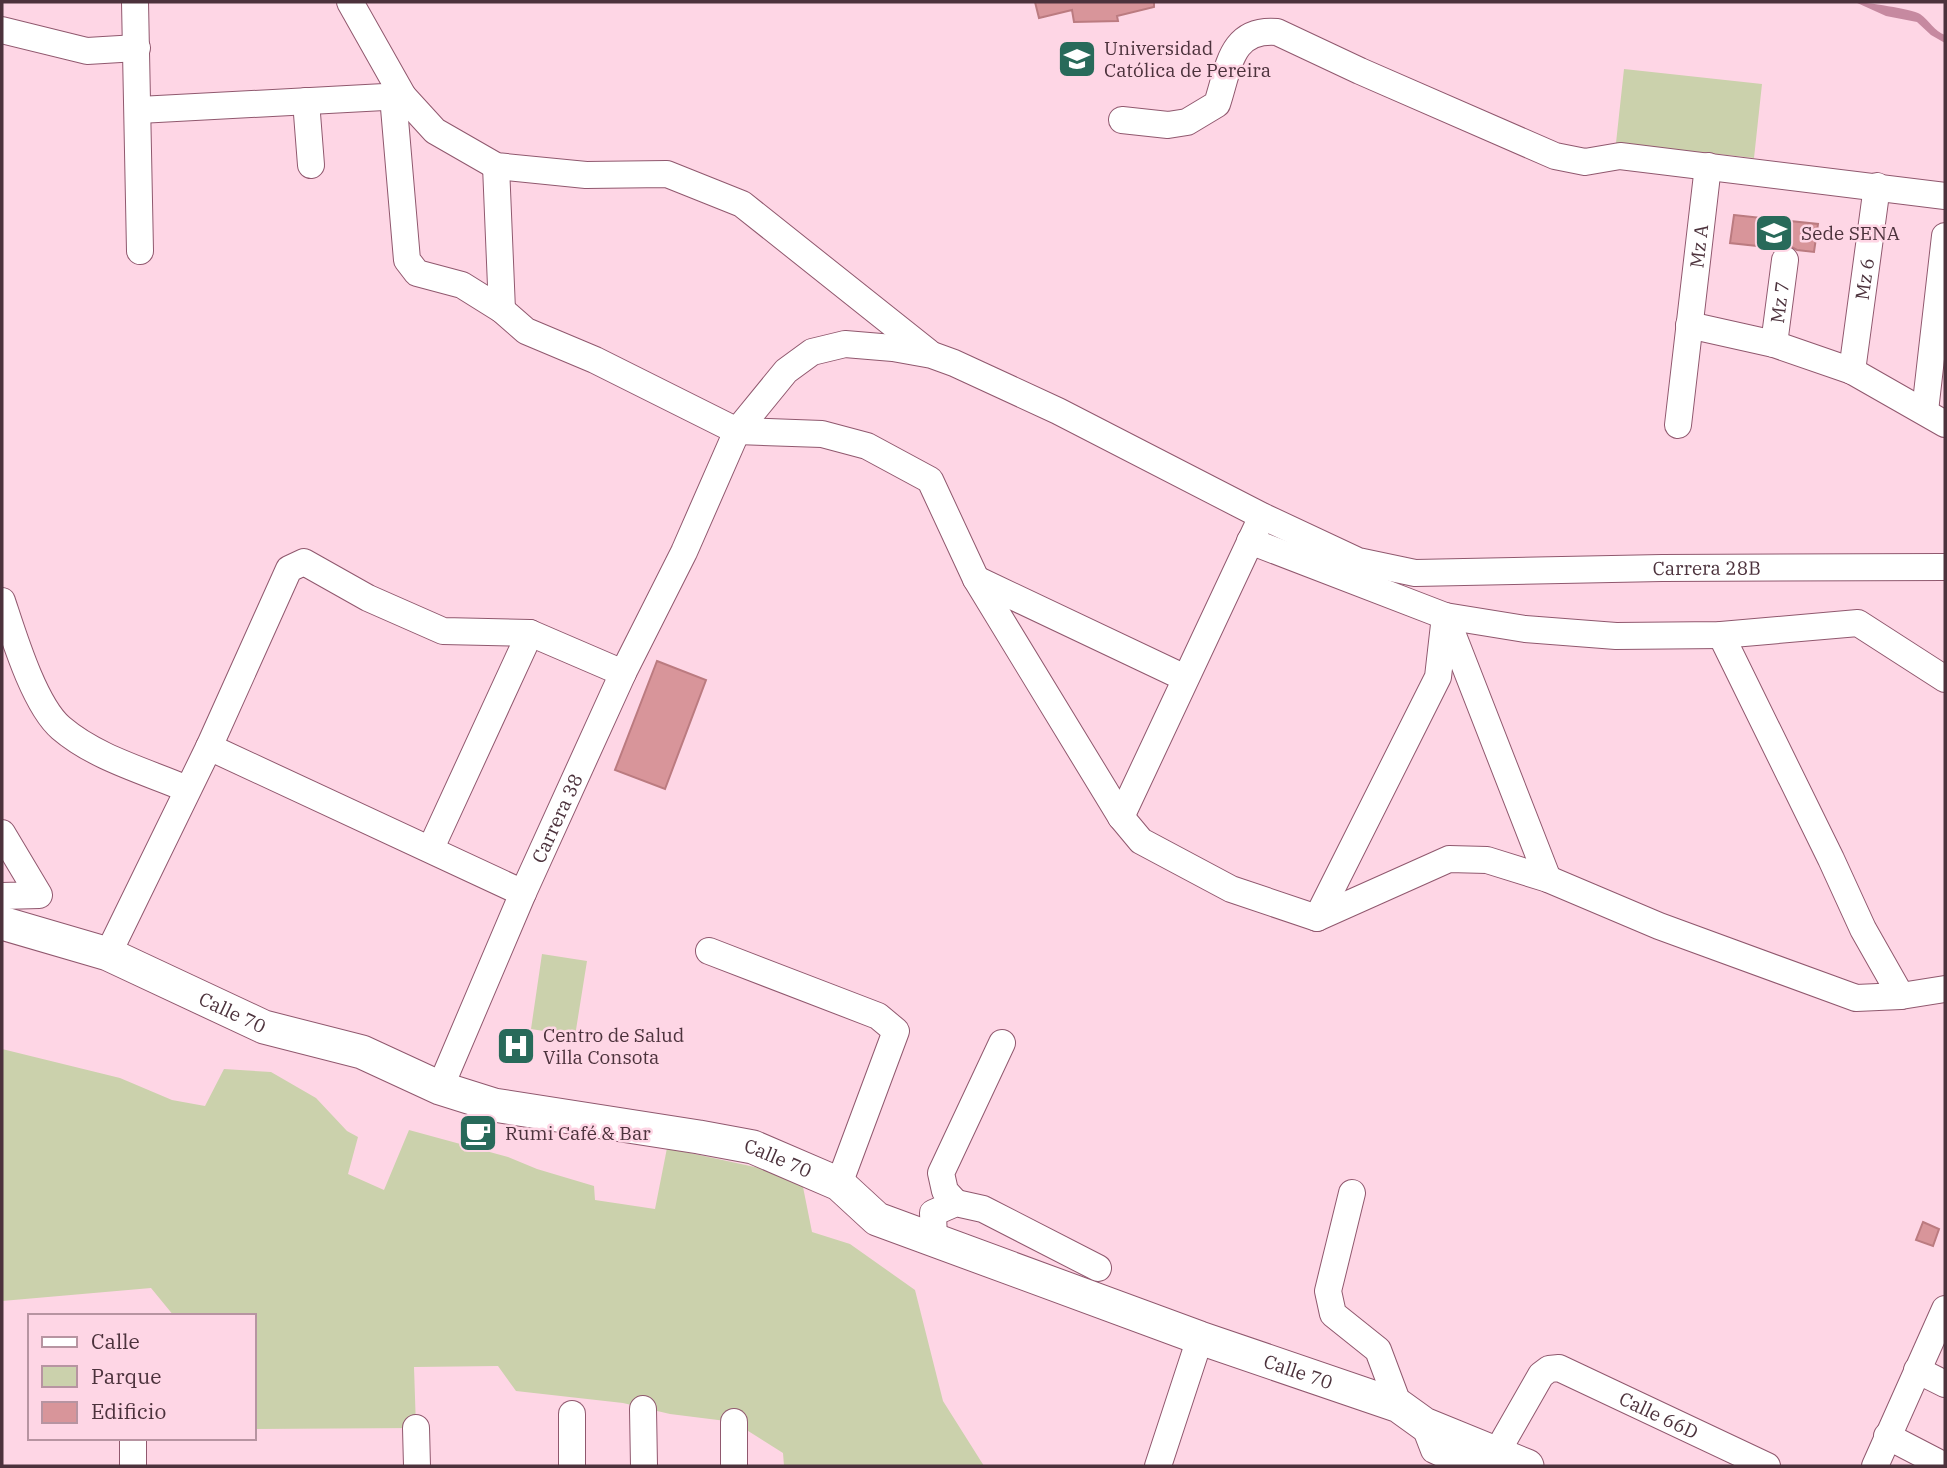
<svg xmlns="http://www.w3.org/2000/svg" width="1947" height="1468" viewBox="0 0 1947 1468" font-family="'IBM Plex Serif',serif">
  <style>
    .green { fill: #cbd1ac }
    .water { fill: #c689a0 }
    .building { fill: #d8959a; stroke: #bb7b80; stroke-width: 2 }
    .lines { fill: none; stroke-linecap: round; stroke-linejoin: round }
    .minor-casing { stroke: #90586e; stroke-width: 28 }
    .major-casing { stroke: #90586e; stroke-width: 35 }
    .minor { stroke: #fff; stroke-width: 26 }
    .major { stroke: #fff; stroke-width: 33 }
    .labels { text-anchor: middle; dominant-baseline: central; stroke-width: 5; stroke-linejoin: round; paint-order: stroke }
    .poi-label { font-size: 19px; fill: #4c323c; stroke: #fed6e5; text-anchor: start }
    .street-label { font-size: 19px; fill: #4c323c; stroke: #fed6e5 }
  </style>
  <rect width="100%" height="100%" fill="#fed6e5"/>
  <!-- green -->
  <path class="green" d="M1624,69L1762,84L1754,158L1616,143Z
    M542,954L587,961L575,1036L531,1029Z
    M2,1049L120,1078L172,1100L205,1106L224,1069L271,1072L316,1098L347,1131L358,1137L348,1174L384,1190L409,1130L508,1157L537,1169L594,1186L595,1200L655,1209L667,1148L801,1177L812,1232L850,1244L915,1290L943,1401L984,1466H784L783,1453L734,1422L670,1414L623,1403L516,1391L498,1366L414,1367L416,1428L254,1429V1316H174L151,1288L2,1301Z"/>
  <!-- water -->
  <path class="water" d="M1855,2C1865,2 1912,9 1920,14C1930,21 1934,31 1945,35V43L1931,35L1917,22L1886,16Z"/>
  <!-- building -->
  <path class="building" d="M1035,2H1154V7L1117,16L1118,21L1074,22L1072,10L1039,18Z
    M1734,215L1818,224L1814,252L1797,250L1786,244L1776,248L1730,243Z
    M657,661L706,680L665,789L615,770Z
    M1923,1222L1939,1229L1933,1246L1916,1240Z"/>
  <g class="lines">
    <!-- minor casing -->
    <g class="minor-casing">
      <g id="minor">
        <path d="M135,2L140,251"/>
        <path d="M350,2L403,96L435,131L496,166L586,175L667,174L742,204L928,352"/>
        <path d="M2,30L87,51L137,48"/>
        <path d="M393,96L407,260L417,273L462,285L502,310L526,331L595,360L737,431L822,434L867,446L930,480L976,579L1121,817L1141,841L1231,889L1317,918L1449,859L1487,860L1548,879L1659,926L1856,998L1901,996L1945,989"/>
        <path d="M306,101L311,165"/>
        <path d="M139,110L403,96"/>
        <path d="M1122,120L1168,125L1187,122L1217,104C1229,68 1230,28 1277,32L1360,71L1555,156L1585,162L1620,156L1945,196"/>
        <path d="M496,166L502,310"/>
        <path d="M1689,325L1774,344L1852,371L1945,424"/>
        <path id="s1" d="M1774,344L1785,260"/>
        <path id="s2" d="M1852,371L1877,186"/>
        <path d="M1925,411L1945,236"/>
        <path id="s3" d="M1678,425L1708,166"/>
        <path d="M1250,541L1445,616L1525,629L1616,636L1721,635L1858,623L1945,679"/>
        <path d="M976,579L1185,678"/>
        <path d="M2,601C13,634 34,705 61,728C96,758 145,771 187,789"/>
        <path d="M1447,620L1548,879"/>
        <path d="M1721,635L1831,859L1863,929L1901,996"/>
        <path d="M209,747L523,893"/>
        <path d="M1121,817L1257,527"/>
        <path d="M2,833L39,895L2,896"/>
        <path d="M431,848L530,633"/>
        <path d="M1317,918L1438,677L1445,616"/>
        <path d="M709,951L878,1016L896,1031L839,1184"/>
        <path d="M108,954L209,747L289,569L304,562L368,598L443,631L530,633L623,673"/>
        <path id="s4" d="M440,1088L523,893L623,673L684,552L737,431L786,371L812,352L845,344L893,348L932,355L954,363L1058,411L1262,516L1358,561L1415,573L1662,568L1945,567"/>
        <path d="M1352,1193L1328,1291L1333,1314L1378,1350L1399,1406"/>
        <path d="M956,1203L945,1191L941,1173L1002,1043"/>
        <path d="M934,1241L933,1213L956,1203L983,1209L1098,1268"/>
        <path d="M1917,1370L1945,1384"/>
        <path d="M643,1409L644,1466"/>
        <path d="M1424,1424L1434,1450L1469,1466"/>
        <path d="M416,1428L417,1466"/>
        <path d="M1887,1436L1945,1466"/>
        <path d="M133,1438V1466"/>
        <path id="s5" d="M1497,1452L1541,1375L1549,1369L1559,1368L1767,1466"/>
        <path d="M572,1466V1414"/>
        <path d="M734,1466V1422"/>
        <path d="M1158,1466L1200,1338"/>
        <path d="M1875,1466L1945,1309"/>
      </g>
    </g>
    <!-- major casing -->
    <g class="major-casing">
      <g id="major">
        <path id="s6" d="M2,923L108,954L264,1027L362,1052L440,1088L494,1105L699,1137L753,1147L839,1184L877,1219L1200,1338L1399,1406L1424,1424L1527,1466"/>
      </g>
    </g>
    <!-- minor -->
    <use href="#minor" class="minor"/>
    <!-- major -->
    <use href="#major" class="major"/>
  </g>
  <!-- icons -->
  <defs>
    <g id="university-square" transform="scale(2.0125)"><rect x="-9" y="-9" width="18" height="18" rx="4" fill="#286a5a" stroke="#fed6e5"/><path d="M0-5L7-2L0 1L-7-2ZM-4 1L0 2.5L4 1V4Q0 6-4 4Z" fill="#fff"/></g>
    <g id="hospital-square" transform="scale(2.0125)"><rect x="-9" y="-9" width="18" height="18" rx="4" fill="#286a5a" stroke="#fed6e5"/><path d="M-5-5h3v3.5h4V-5h3V5h-3V1.5h-4V5h-3Z" fill="#fff"/></g>
    <g id="cafe-square" transform="scale(2.0125)"><rect x="-9" y="-9" width="18" height="18" rx="4" fill="#286a5a" stroke="#fed6e5"/><path d="M-5.5-4.5H6V0H3Q3 3.5 0 3.5H-2.5Q-5.5 3.5-5.5 0ZM3-3.2v2h1.7v-2ZM-6 4.5H4V6H-6Z" fill="#fff"/></g>
  </defs>
  <g fill-rule="evenodd">
    <use href="#university-square" x="1077" y="59"/>
    <use href="#university-square" x="1774" y="233"/>
    <use href="#hospital-square" x="516" y="1046"/>
    <use href="#cafe-square" x="478" y="1133"/>
  </g>
  <g class="labels">
    <!-- poi labels -->
    <g class="poi-label">
      <text x="1104" y="48">Universidad<tspan x="1104" dy="22">Católica de Pereira</tspan></text>
      <text x="1801" y="233">Sede SENA</text>
      <text x="543" y="1035">Centro de Salud<tspan x="543" dy="22">Villa Consota</tspan></text>
      <text x="505" y="1133">Rumi Café &amp; Bar</text>
    </g>
    <!-- street labels -->
    <g class="street-label">
      <text stroke="none"><textPath href="#s3" startOffset="180">Mz A</textPath></text>
      <text stroke="none"><textPath href="#s2" startOffset="93">Mz 6</textPath></text>
      <text stroke="none"><textPath href="#s1" startOffset="42">Mz 7</textPath></text>
      <text stroke="none"><textPath href="#s4" startOffset="1776">Carrera 28B</textPath></text>
      <text stroke="none"><textPath href="#s4" startOffset="294">Carrera 38</textPath></text>
      <text stroke="none"><textPath href="#s6" startOffset="248">Calle 70</textPath></text>
      <text stroke="none"><textPath href="#s6" startOffset="816">Calle 70</textPath></text>
      <text stroke="none"><textPath href="#s6" startOffset="1382">Calle 70</textPath></text>
      <text stroke="none"><textPath href="#s5" startOffset="219">Calle 66D</textPath></text>
    </g>
  </g>
  <!-- border -->
  <rect width="1947" height="1468" fill="none" stroke="#4c323c" stroke-width="7"/>
  <!-- legend -->
  <rect x="28" y="1314" width="228" height="126" fill="#fed6e5" stroke="#b794a1" stroke-width="2"/>
  <rect x="42" y="1337" width="35" height="10" fill="#ffffff" stroke="#b794a1" stroke-width="2"/>
  <text x="91" y="1349" font-size="21" fill="#4c323c">Calle</text>
  <rect x="42" y="1366" width="35" height="21" fill="#cbd1ac" stroke="#b794a1" stroke-width="2"/>
  <text x="91" y="1384" font-size="21" fill="#4c323c">Parque</text>
  <rect x="42" y="1402" width="35" height="21" fill="#d8959a" stroke="#b794a1" stroke-width="2"/>
  <text x="91" y="1419" font-size="21" fill="#4c323c">Edificio</text>
</svg>
